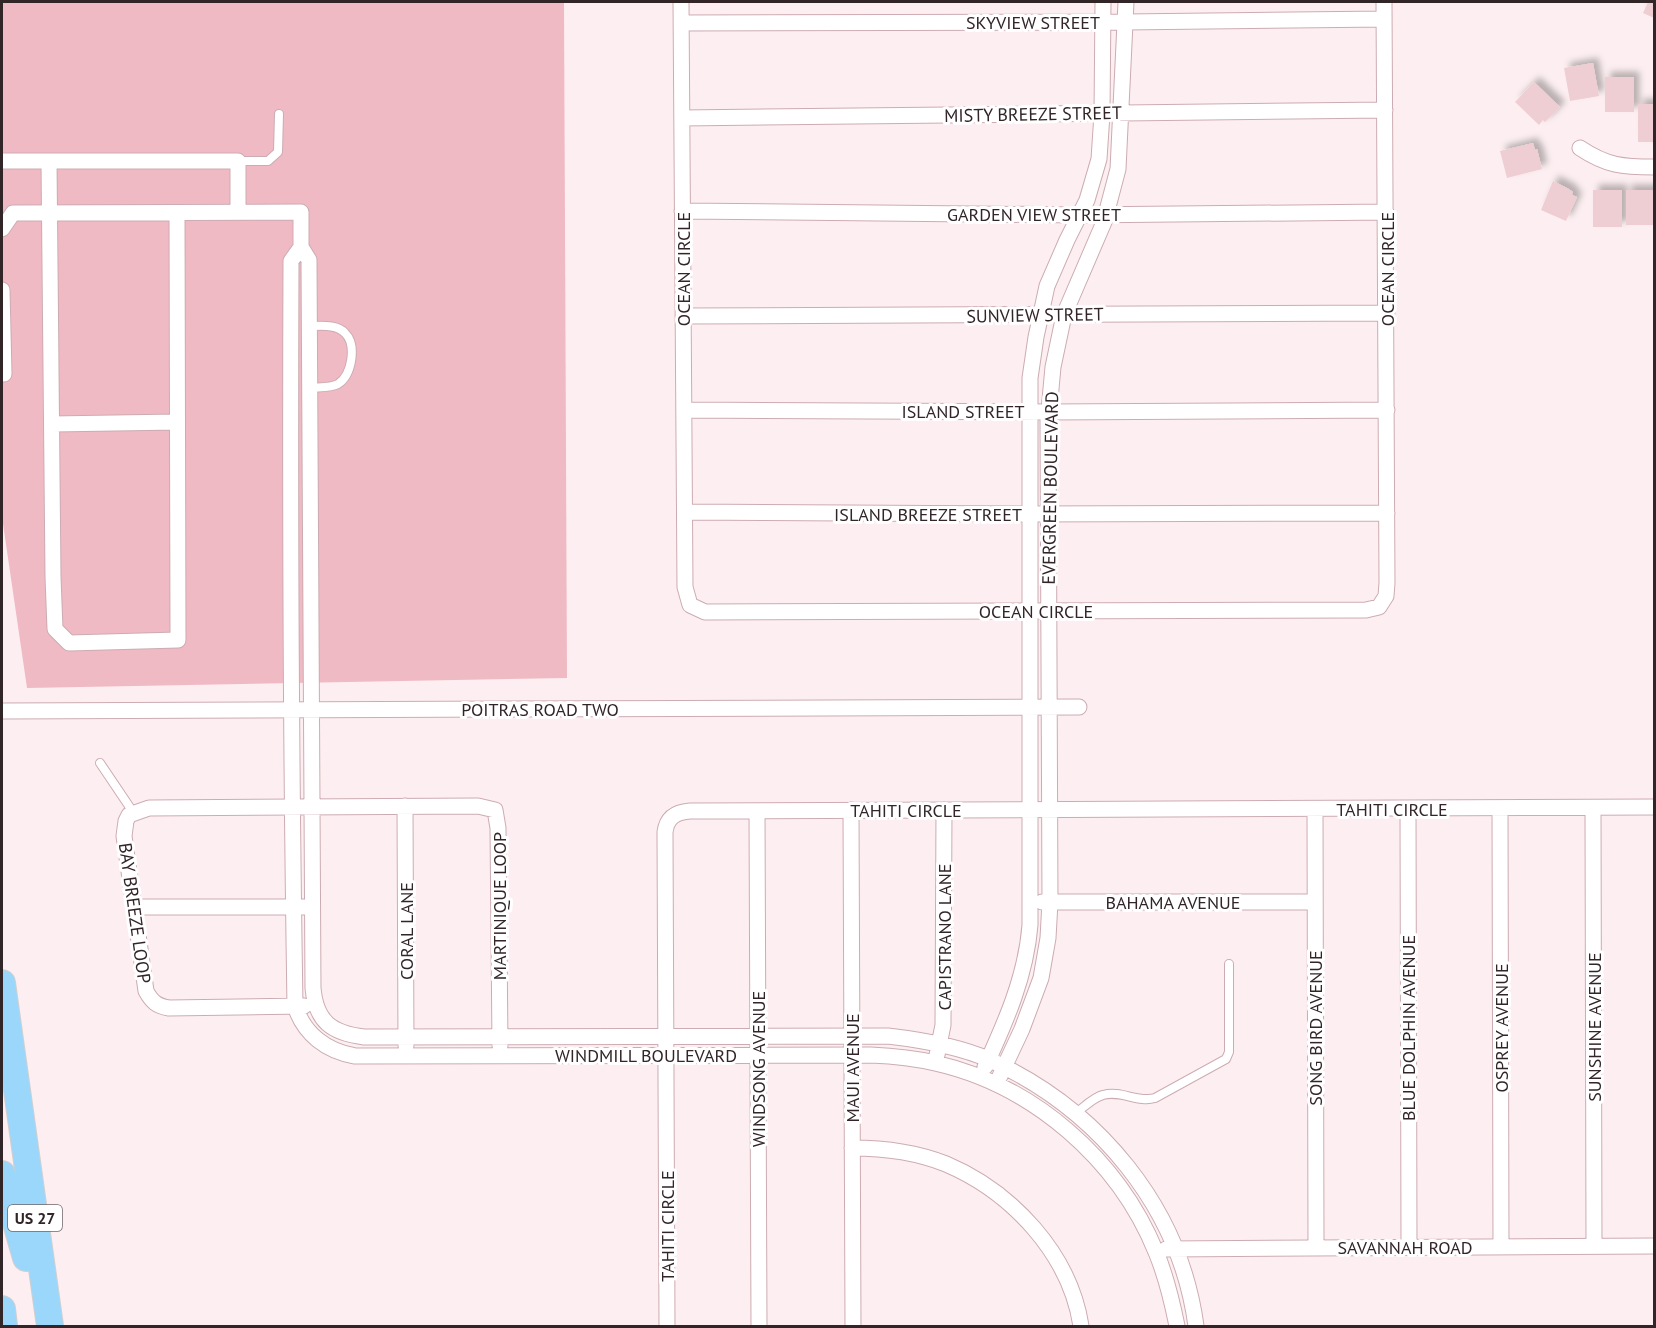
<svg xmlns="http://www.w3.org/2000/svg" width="1656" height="1328" viewBox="0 0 1656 1328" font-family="'PT Sans',sans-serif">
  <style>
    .green { fill: #f0bac4 }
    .building { fill: #eeced3; filter: url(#shadow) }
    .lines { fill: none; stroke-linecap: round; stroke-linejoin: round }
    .service-casing { stroke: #ccacb2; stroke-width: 10 }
    .minor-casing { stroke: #ccacb2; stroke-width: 17 }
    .trunk-casing { stroke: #d2cfcf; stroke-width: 28 }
    .service { stroke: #fff; stroke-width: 8 }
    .minor { stroke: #fff; stroke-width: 15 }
    .trunk { stroke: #9ad7fb; stroke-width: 26 }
    .labels { text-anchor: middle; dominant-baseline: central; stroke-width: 6; stroke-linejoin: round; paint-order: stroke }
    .shield { fill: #fff; stroke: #6f6668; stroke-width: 1.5 }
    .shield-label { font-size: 16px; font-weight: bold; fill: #312527 }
    .street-label { font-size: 18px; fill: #312527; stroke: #fff }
  </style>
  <defs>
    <filter id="shadow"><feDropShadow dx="5.5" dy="-5.5" stdDeviation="3" flood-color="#0004"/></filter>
  </defs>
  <rect width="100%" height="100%" fill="#fdeff1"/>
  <!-- green -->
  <path class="green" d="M2,2H564L567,678L27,688L2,517Z"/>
  <!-- building -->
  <path class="building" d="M1648,2H1654V18L1643,13Z
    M1593,63L1599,96L1570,101L1564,68Z
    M1605,77H1634V112H1605Z
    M1534,82L1560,107L1545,122L1543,120L1539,125L1515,102Z
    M1638,104H1654V142H1638Z
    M1533,143L1535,150L1537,149L1542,169L1507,178L1500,151Z
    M1553,181L1567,188L1573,192L1572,195L1577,197L1566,221L1541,210Z
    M1593,190H1622V227H1593Z
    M1626,190H1654V225H1626Z"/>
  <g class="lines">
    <!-- service casing -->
    <g class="service-casing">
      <path id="service" d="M238,161H268L278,152L279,114
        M310,326C321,326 337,324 345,333C357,345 352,375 338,384C331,388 318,387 310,388
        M100,763L133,812
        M1076,1113C1084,1107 1094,1097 1103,1095C1121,1090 1138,1103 1155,1098L1226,1059L1229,1052V964"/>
    </g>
    <!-- minor casing -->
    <g class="minor-casing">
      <path id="minor" d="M681,2L685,587L690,605L705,612L1366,610L1379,607L1386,596L1387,583L1384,2
        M681,23L1125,22L1384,19
        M682,118L1385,110
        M1580,148C1607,166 1623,167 1654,167
        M2,161H238V212
        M49,161L53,577L55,629L69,643L178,640L177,213
        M682,211L1079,215L1386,212
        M2,229L13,213L301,212V247
        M2,290L4,374
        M683,316L1387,313
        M684,410L1049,412L1387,410
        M52,424L177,422
        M685,512L1029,514L1387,513
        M2,711L1079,707
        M405,806L406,1046
        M1500,808L1501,1247
        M1593,808L1594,1246
        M1315,809L1316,1247
        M1408,809L1409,1247
        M851,810L853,1326
        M757,811L759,1326
        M1042,902H1315
        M134,907H304
        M304,1006L169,1008C157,1006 152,1002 146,991L124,836L126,821L129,815L149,808L478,806L495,810L498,828L500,1046
        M937,1055L943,1025L944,810
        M985,1067C1006,1021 1026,976 1030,925V378L1036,337L1047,286L1067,240L1087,200L1099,159L1102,114L1103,2
        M1000,1076L1022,1029L1041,978L1048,938L1050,902L1048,421L1053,367L1064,315L1104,222L1118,169L1126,2
        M852,1148C884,1148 916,1152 946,1164C1012,1192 1070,1254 1081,1326
        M1166,1249L1654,1246
        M667,1326L665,832C667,817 676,812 690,811L1654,807
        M1177,1326C1172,1301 1166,1276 1156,1252C1118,1159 1033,1085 935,1063C914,1058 893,1056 871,1055L355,1056C326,1051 304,1034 295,1006C291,758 290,509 291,261L301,247L309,260L313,988C316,1022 332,1033 364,1037L888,1036C922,1040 959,1046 990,1060C1098,1109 1180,1207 1196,1326"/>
    </g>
    <!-- trunk casing -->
    <g class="trunk-casing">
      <path id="trunk" d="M2,983L50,1326
        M2,1174L26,1258
        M2,1309L4,1326"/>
    </g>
    <!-- service -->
    <use href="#service" class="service"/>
    <!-- minor -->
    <use href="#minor" class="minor"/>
    <!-- trunk -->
    <use href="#trunk" class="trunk"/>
  </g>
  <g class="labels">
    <!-- shield labels -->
    <rect class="shield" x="8" y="1205" width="54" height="26" rx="4.5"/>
    <g class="shield-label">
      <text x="35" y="1218">US 27</text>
    </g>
    <!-- street labels -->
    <g class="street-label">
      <text x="1033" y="22">SKYVIEW STREET</text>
      <text transform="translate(1033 114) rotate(-1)">MISTY BREEZE STREET</text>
      <text x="1034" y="214">GARDEN VIEW STREET</text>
      <text transform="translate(683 269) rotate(-90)">OCEAN CIRCLE</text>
      <text transform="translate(1387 269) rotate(-90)">OCEAN CIRCLE</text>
      <text transform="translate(1035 315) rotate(-1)">SUNVIEW STREET</text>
      <text x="963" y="411">ISLAND STREET</text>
      <text transform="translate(1050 488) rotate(-89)">EVERGREEN BOULEVARD</text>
      <text x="928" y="514">ISLAND BREEZE STREET</text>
      <text x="1036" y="611">OCEAN CIRCLE</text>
      <text x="540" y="709">POITRAS ROAD TWO</text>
      <text x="1392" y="809">TAHITI CIRCLE</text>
      <text x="906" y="810">TAHITI CIRCLE</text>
      <text x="1173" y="902">BAHAMA AVENUE</text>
      <text transform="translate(499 906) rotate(-90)">MARTINIQUE LOOP</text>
      <text transform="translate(135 913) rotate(82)">BAY BREEZE LOOP</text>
      <text transform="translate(406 931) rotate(-90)">CORAL LANE</text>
      <text transform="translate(944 937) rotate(-90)">CAPISTRANO LANE</text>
      <text transform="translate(1594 1027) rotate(-90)">SUNSHINE AVENUE</text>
      <text transform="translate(1315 1028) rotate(-90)">SONG BIRD AVENUE</text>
      <text transform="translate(1408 1028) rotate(-90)">BLUE DOLPHIN AVENUE</text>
      <text transform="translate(1501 1028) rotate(-90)">OSPREY AVENUE</text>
      <text x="646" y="1055">WINDMILL BOULEVARD</text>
      <text transform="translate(852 1068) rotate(-90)">MAUI AVENUE</text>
      <text transform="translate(758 1069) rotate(-90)">WINDSONG AVENUE</text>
      <text transform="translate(667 1226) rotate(-90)">TAHITI CIRCLE</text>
      <text x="1405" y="1247">SAVANNAH ROAD</text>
    </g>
  </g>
  <!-- border -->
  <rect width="1656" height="1328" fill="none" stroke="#312527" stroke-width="6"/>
</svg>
